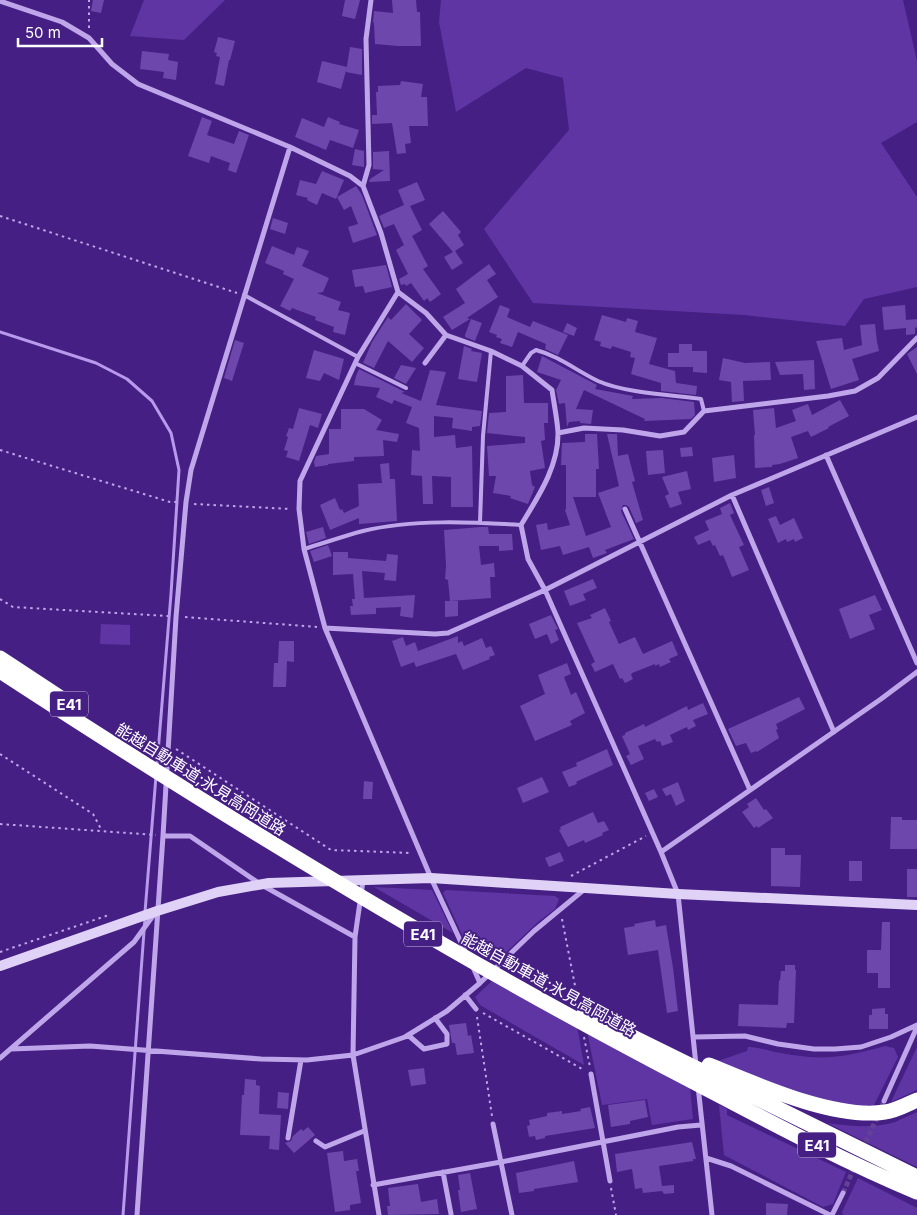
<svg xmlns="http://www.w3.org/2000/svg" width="917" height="1215" viewBox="0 0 917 1215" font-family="Inter,'Noto Sans JP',sans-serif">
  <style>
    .green { fill: #5f35a4 }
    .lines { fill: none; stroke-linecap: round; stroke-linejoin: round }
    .stream { stroke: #b79aeb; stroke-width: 3 }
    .building { fill: #6e47ad }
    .street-tunnel { stroke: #624196; stroke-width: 5; stroke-dasharray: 5 2.5; stroke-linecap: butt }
    .path { stroke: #bfa6ea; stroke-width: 2; stroke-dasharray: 2.5 4; stroke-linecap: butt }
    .lane { stroke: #bfa6ea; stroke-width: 4 }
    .street { stroke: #bfa6ea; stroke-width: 5 }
    .secondary { stroke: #e0d2f7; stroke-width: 10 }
    .highway { stroke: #fff; stroke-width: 15 }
    .labels { text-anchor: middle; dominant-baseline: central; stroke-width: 4; stroke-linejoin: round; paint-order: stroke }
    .shield { fill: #461f84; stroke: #c8bcda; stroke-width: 1 }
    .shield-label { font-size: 15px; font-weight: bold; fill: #fff }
    .street-label { font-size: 16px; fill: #fff; stroke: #461f84 }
  </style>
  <rect width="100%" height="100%" fill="#461f84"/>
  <!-- green -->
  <path class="green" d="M144,0H225L184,40L130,36Z
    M441,0H903L917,61V122L881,143L917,197V287L864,299L845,326L744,315L533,303L484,229L569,130L563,78L526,68L456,112L439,22Z
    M101,624L130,625V645L100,644Z
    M374,887L432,890L453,933Z
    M446,890L555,896L559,899L555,909L538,922L499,959L464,939L443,893Z
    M492,981L577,1026L584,1065L480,1005L475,997Z
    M587,1031L690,1087L693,1119L652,1125L647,1099L602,1105Z
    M885,1046L894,1048L898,1057L873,1107L852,1108L806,1098L718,1061L747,1051L748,1047C758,1047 766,1050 775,1052C786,1054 798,1056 809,1057C836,1059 860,1053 885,1046Z
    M917,1047V1090L891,1102Z
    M719,1105L727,1109V1115L846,1172L833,1204L823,1207L724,1155Z
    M917,1112V1167L827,1123C849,1126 873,1129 895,1122C902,1119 910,1115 917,1112Z
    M858,1178L917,1208V1215H843L842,1212Z"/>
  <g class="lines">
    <!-- stream -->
    <path class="stream" d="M0,332L96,363L127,379L152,401L171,433L179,470L171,594L157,765
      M145,912L156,776
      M123,1215L145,918"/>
  </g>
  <!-- building -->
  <path class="building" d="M93,0H104L101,13L91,11Z
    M345,0H360L355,19L342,16Z
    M392,0H416L417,12H420L421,46H398L375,44L374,23L373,22L374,11L393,13Z
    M218,37L235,41L230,60H229L224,86L215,84L220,57L216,56L217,53L214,52Z
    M350,47L362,49V75L346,72Z
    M142,51L169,54L168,60L178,62L176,80L163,78L164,72L140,69Z
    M322,61L347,67L341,89L317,82Z
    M401,81L423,84L421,97H427L428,126H409L411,143L405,144L406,153L397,154L392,123L372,124V115H377L376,92H378V86L400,85Z
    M202,117L212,121L207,135L234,144L239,131L249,135L236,173L228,170L230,163L211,156L209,163L188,156Z
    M328,117L340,122L339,124L359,130L353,148L330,140L326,150L295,137L302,118L324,127Z
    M355,149L364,151V167L352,165Z
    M389,151L390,181L369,182L370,179L384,170L373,169V152Z
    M322,171L344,180L336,199L322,193L317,205L307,200L308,198L296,195L300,180L316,184Z
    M417,182L425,200L410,206L422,230L412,236L428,266L423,269L441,294L430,302L427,298L424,301L411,283L406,286L405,284L401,285L399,279L408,274L396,250L404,245L394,224L384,228L379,216L404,205L398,190Z
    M356,186L362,195L377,235L353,243L348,227L358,224L351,206L344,210L337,197Z
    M443,211L461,232L458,235L464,245L455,251L463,263L452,270L444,257L453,252L429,224Z
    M273,218L288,223L285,234L270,229Z
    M272,246L294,255L297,247L309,251L302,266L329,278L323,292L317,293L341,302L338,310L350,313L345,335L333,332L334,327L315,320L316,317L292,308L290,311L280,306L294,279L283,274L284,271L265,263Z
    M489,264L496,274L487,280L498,297L467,318L470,319L452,330L443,317L465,303L456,289Z
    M386,265L392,287L365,293L363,286L355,287L352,270Z
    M406,304L422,320L409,334L424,348L412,362L388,341L374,368L363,363L372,342L388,317L391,320Z
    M500,305L510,309L507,317L530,327L533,321L568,335L558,355L545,349L546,344L518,332L512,347L500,343L502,339L496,337L497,335L489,332Z
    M905,305L906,320L917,319V327L915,328V334L906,335V328L884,330L882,307Z
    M602,315L626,322L627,318L638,321L635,332L657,338L649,364L675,371L676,383L697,386L696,395L661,391V383L631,374L635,358L630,357L631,352L612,346L611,349L600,346L601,342L594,340Z
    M471,319L482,323L475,341L465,337V335Z
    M567,323L577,328L574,336L563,332Z
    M875,324L877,342L879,351L852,359L859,380L831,389L816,341L842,338L844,350L862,345L860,325Z
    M235,340L244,343L232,381L224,378Z
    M679,344H692V351H707V373L693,372V367H668V353H679Z
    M464,346L472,349L471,351L482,353L477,382L458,379Z
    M917,347V374L907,354Z
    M314,350L344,359L339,380L324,373L320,381L306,378Z
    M542,356L597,385L595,389L633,396L632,399L662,398L694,402L695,415L691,419L644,421L645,419L584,390L576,409L593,410L591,424L580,423V421L569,422L567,427L565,403L559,404L556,390L561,380L537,372Z
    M723,358L745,363L770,362L771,380L743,381L744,401L732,402L731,382L719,380Z
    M814,360L815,389L804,390L803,374L780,375L775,362Z
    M401,365L416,368L406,384L394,378Z
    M359,369L405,392L401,393L421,401L430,370L446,372L436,405L482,411L480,426L472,427V431L452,428L453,418L434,416V437L455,435L456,448L472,446L473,507H451V477L432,476L433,504H423L422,476L411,475L412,450L420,451L419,428L406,423L412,407L394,400L392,404L376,397L380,388L354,385L356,376Z
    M523,375L524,403H548V423H544L545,440L541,441L545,468L530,471L532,485L535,487L528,504L510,498L511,496L493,493L496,476H489L487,446L525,443V437L487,433L489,413L506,412V376Z
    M840,400L849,416L828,427L829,428L811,437L808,431L791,437L798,458L780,464L772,465V467L755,468L754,435H755L753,410L774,408L776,428L796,421L792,410L808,404L812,415Z
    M299,408L322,414L318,428L310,425L299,461L286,457L288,451L284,450L288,437L286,436L289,428L293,429Z
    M341,409H364L382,420L376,430L399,434L397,442L383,440L384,456L354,457V461L328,464V465L315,467L314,462L316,456L329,454V429H341Z
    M585,434H597L599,469H596V497H573L586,536L611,527L598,493L619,486L607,434H617L618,456L628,454L635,481L632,482L643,520L636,523L629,507L626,505H623L621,511L634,539L605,550L607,553L593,558L589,547L563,555L560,546L541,550L536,525L547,523L548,530L570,525L565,510L566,509V465H561L562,443L585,442Z
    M692,447L693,456L681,457L680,448Z
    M663,450L665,473L648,475L646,451Z
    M734,455L736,478L714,482L712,458Z
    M389,463L390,479H395L397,521L359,524V518L330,530L320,505L335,498L340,510L342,509L344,513L359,506L358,484L382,483L380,464Z
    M687,471L691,489L678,492L682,504L670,508L665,496L669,494L662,477Z
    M769,487L774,503L766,506L761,490Z
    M730,503L734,513L730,515L744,545L739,547L749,570L732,577L723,555L720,556L715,545L713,546L710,540L698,545L694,537L709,530L705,521L722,514L720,508Z
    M776,516L780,525L794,518L803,538L795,542L794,539L787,542L786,539L778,543L768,519Z
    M323,527L326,538L309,544L306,532Z
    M481,527H488L489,534H512L513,550L499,551V546H479L481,565L494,563L495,577H490L491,598L450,601L448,580L445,579L446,565L444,530Z
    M328,545L332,556L314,562L310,551Z
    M333,552H348V558L386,561L387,554L398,555L396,581L384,580L385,573L362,571L364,598L415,595L413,618L400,616L401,607L376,608V614L351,615L350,606H353L352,599H355L353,574L333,575Z
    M593,579L597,588L583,594L586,600L570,606L564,591Z
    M875,595L882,610L869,615L875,629L850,639L839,609Z
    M445,601H458V616L445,617Z
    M605,608L611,621L609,622L619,644L635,637L643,654L672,641L678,655L669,659L671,662L660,667L659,664L655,666V664L632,673L631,675L633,679L625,683L622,678L620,679L613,664L595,672L591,664L595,662L577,623L592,618L590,615Z
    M551,615L558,629L555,630L559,640L551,644L547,634L535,639L529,624Z
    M458,636V643L462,641L464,646L482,638L486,648L491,646L495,655L489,657L490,659L463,670L456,654L416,667L414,662L401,667L392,641L403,637L406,646L415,642L418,651Z
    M279,641H294V662L287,661L286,687H273L274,663H278Z
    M567,663L571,674L564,677L571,695L576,692L585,713L570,721L572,725L535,741L520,706L545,694L538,675Z
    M799,697L805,709L776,724L778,729L776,730L779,738L757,752L756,751L751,753L746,743L736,746L728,729Z
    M703,703L708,714L693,720L696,726L688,730L687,727L670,735L673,742L662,746L660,741L657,742L655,739L638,746L644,759L631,765L626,756L630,754L622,736L625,735V733L644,724L645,727L687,706L688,710Z
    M607,749L613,765L580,780L576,782L577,784L569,787L562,772L577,766L576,763Z
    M542,777L549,792L523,803L517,788Z
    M364,781L373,782L372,799H363Z
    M678,782L685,801L676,806L671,794L666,796L662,789Z
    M654,789L658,797L649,801L645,793Z
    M756,798L764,810L766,809L773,818L758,828L757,826L754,828L742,812L749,807L747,804Z
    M593,812L598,823L604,821L609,830L602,833L603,835L585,843L584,840L568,847L559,830L561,829L560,827Z
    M891,817H902V820H917V849H890Z
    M771,848H785V855H801L800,887L771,886Z
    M560,852L564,861L549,867L545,858Z
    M849,861H862V881H849Z
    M907,869H917V897H907Z
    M655,920L656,927L666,925L673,968L678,1011L667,1013L658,950L628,955L624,928L635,926L634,924Z
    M882,922H890V988H878V973H867V950H881Z
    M785,965H795V970H796L794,1023H787L786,1028L738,1026L739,1004L778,1005L779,980L780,981L781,971H785Z
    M885,1008V1014H888V1029H869V1015H872V1009Z
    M466,1023L468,1036L471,1035L474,1053L457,1055L455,1043H452L449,1025Z
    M424,1068L426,1084L411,1086L408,1070Z
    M245,1079L256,1080V1085L260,1086L259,1114L281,1115L279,1150L269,1149L270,1136L240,1135L242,1095H244Z
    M278,1092L289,1093L288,1109L277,1108Z
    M645,1100L648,1117L630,1121V1124L611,1127L608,1105Z
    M590,1107L595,1128L545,1136V1138L536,1140L535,1136L529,1137L527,1126L530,1125L529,1120L547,1116V1113L562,1111V1114L581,1111L580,1109Z
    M308,1127L315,1135L294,1153L285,1143L291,1141L293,1136L301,1129L303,1131Z
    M692,1142L696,1159H693V1161L659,1166L662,1186L674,1185V1193L664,1194L662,1191L643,1193L642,1188L635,1189L632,1169L617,1172L615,1154Z
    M343,1151L344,1161L357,1159L359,1171H356L361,1203L350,1205V1210L335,1212L327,1153Z
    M574,1161L578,1182L534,1189V1191L519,1193L516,1173Z
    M470,1173L477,1209L461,1212L458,1190H460L458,1175Z
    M418,1184L421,1202L437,1199L439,1214L388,1215L387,1206H390L388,1188Z
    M766,1203L788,1204L787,1215H766Z"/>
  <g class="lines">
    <!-- street-tunnel -->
    <path class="street-tunnel" d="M863,1149L884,1101
      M843,1193L855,1166"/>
    <!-- path -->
    <path class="path" d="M89,28V0
      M0,216L237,293
      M0,450L170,502H179
      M194,504L291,509
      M0,599L13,607L168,616
      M185,617L317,627
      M176,749L331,850L411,853
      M0,754L93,814L102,831
      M0,824L156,835
      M571,876L646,836
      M562,919L578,1001
      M0,952L109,915
      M483,1013L584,1070
      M477,1017L492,1116
      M584,1037L590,1067
      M611,1188L616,1215"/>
    <!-- lane -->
    <path class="lane" d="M244,295L358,357
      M355,363L406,388
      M522,366L531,353L536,350C559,356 577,371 598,381C625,393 671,395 701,399L704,411
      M480,522L483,436L491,351
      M304,549C324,543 344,536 363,531C412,519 472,522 521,525"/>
    <!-- street -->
    <path class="street" d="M0,1L62,22L89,38L112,64L138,84L290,147L350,176L363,186L381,233L398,292L426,313L446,335L491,351L522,366L552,390C554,404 557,418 558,432C559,466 538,497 521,525L528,559L545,590L661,852L678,894L696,1065
      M363,186L369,165L366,39L371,0
      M398,292L358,357L300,481L299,509L304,549L325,628L431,878L466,953
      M425,363L446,335
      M558,433L584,428L623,430L660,436L684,432L704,411L828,396L855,391L878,378L917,338
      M826,455L917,663
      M732,495L834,732
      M625,509L750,790
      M325,628L435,634L448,633L545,590L732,495L917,417
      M163,836H190L260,884L355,937
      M661,852L881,699L917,672
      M363,881L355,937L353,1055L379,1215
      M472,965L480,983
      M465,995L476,1009
      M408,1035L424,1049L447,1044V1034L435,1018
      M694,1037L745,1036L778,1044L814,1049H835L861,1047L891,1037L917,1025
      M11,1049L90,1046L261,1059L307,1060L353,1055L405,1037L447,1011L480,983L534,931L586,888
      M0,1058L134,942L155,913
      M591,1074L610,1181
      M698,1086L712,1215
      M884,1101L917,1027
      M493,1124L512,1215
      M288,1138L301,1060
      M316,1141L325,1147L364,1131
      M706,1158L731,1166L830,1215
      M443,1172L451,1214
      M373,1185L501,1162L678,1127L701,1125
      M137,1215L163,836L176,617L186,502L191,470L290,147
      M832,1215L843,1193"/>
    <!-- secondary -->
    <path class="secondary" d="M0,966L157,911L218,892L269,883L431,878L678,894L917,905"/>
    <!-- highway -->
    <path class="highway" d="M0,658L76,708
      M0,671C216,812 436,947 665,1067C748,1110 831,1156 917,1192
      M584,1013L917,1177
      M709,1065C756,1084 834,1120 885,1112C895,1111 908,1104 917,1100"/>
  </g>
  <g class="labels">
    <!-- shield labels -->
    <g class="shield">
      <rect x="50" y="691.5" width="38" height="25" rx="4"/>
      <rect x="404" y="921.5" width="38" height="25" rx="4"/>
      <rect x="798" y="1132.5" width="38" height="25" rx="4"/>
    </g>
    <g class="shield-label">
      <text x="69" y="704">E41</text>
      <text x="423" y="934">E41</text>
      <text x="817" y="1145">E41</text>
    </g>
    <!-- street labels -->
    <g class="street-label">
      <text transform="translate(201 779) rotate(32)">能越自動車道;氷見高岡道路</text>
      <text transform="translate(549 984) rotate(29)">能越自動車道;氷見高岡道路</text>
    </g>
  </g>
  <!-- scale -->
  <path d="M18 38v8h84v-8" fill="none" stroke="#ffffff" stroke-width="2.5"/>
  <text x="25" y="38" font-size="15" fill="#ffffff" stroke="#461f84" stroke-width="4" paint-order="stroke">50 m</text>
</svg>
